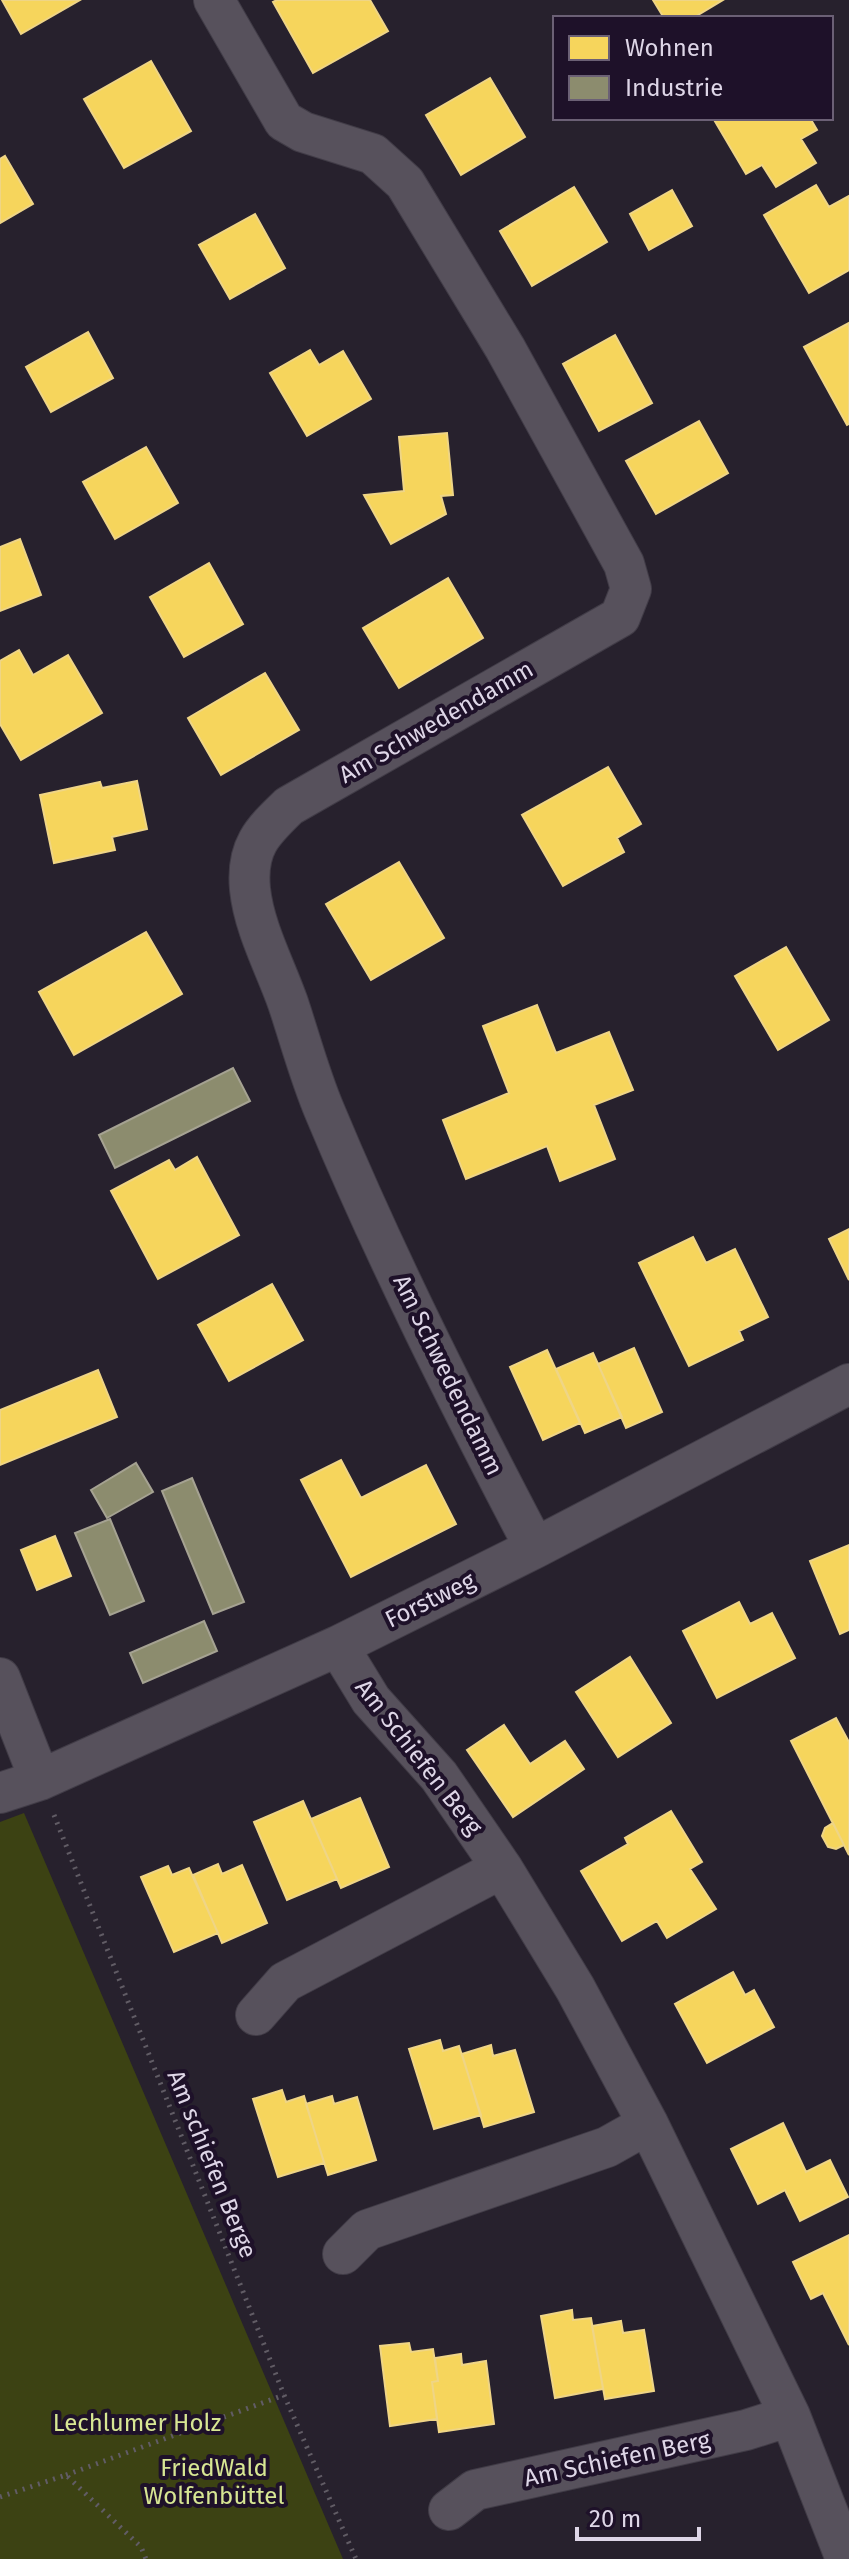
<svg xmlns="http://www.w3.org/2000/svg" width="849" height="2559" viewBox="0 0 849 2559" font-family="'Fira Sans',sans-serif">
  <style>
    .green { fill: #3c4213 }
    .homes { fill: #f6d55c; stroke: #efd586; stroke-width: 2 }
    .industry { fill: #8c8c6e; stroke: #a5a292; stroke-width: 2 }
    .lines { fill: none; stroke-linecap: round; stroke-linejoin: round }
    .street-casing { stroke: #413c47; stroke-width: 42 }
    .path { stroke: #615c65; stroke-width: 5; stroke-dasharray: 2 6; stroke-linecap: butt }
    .street { stroke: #57515c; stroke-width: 40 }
    .labels { text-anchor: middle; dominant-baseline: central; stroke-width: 8; stroke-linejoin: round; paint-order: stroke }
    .street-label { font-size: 24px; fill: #ded6e7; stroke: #1e1129 }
    .park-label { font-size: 24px; fill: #d7e693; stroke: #1e1129 }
  </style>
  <rect width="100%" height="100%" fill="#27212d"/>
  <!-- green -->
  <path class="green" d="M24,1813L343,2559H0V1822Z"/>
  <!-- homes -->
  <path class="homes" d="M2,0H80L21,34Z
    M277,0H370L388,31L313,73L273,2Z
    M653,0H723L693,18H664Z
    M151,61L191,131L124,168L84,99Z
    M490,78L525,137L461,175L426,115Z
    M713,118H810L817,130L801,139L816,163L776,187L762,165L746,174Z
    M5,156L33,204L0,223V159Z
    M816,185L829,207L849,196V270L809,293L764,215Z
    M574,187L607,242L532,286L500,231Z
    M672,190L692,226L649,250L630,214Z
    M255,214L285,268L230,299L199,245Z
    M849,323V424L847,425L804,347Z
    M88,332L113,378L51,412L26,367Z
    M615,335L652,403L599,431L563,364Z
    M310,350L319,365L343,351L371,399L307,436L270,373Z
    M699,421L728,473L656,514L626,461Z
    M447,433L453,495L441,496L446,514L391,544L364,495L404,491L399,437Z
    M146,447L178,503L115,539L83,482Z
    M20,539L41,595L0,611V547Z
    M209,563L243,624L184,657L150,597Z
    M448,578L483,638L399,688L363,628Z
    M19,650L33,675L68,655L102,713L21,760L0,724V661Z
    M265,673L299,730L221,775L188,718Z
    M608,767L641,824L617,838L624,852L563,886L522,815Z
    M137,781L147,829L112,837L115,850L54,863L40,795L100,782L102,788Z
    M399,862L444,938L371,980L326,904Z
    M146,932L182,994L74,1055L39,992Z
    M786,947L829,1020L778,1050L735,976Z
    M537,1005L556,1053L609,1032L633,1090L594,1105L615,1159L560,1181L547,1146L466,1179L443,1120L509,1093L483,1026Z
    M197,1157L239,1235L158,1279L111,1191L169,1160L175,1170Z
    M849,1229V1280L829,1239Z
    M693,1237L706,1263L735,1249L768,1317L739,1331L743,1340L689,1366L639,1263Z
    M272,1284L303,1340L229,1381L198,1325Z
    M634,1348L662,1412L626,1428L598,1364Z
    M547,1350L580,1423L543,1440L510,1367Z
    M593,1353L622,1417L585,1433L556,1369Z
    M98,1370L117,1417L0,1465V1410Z
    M341,1460L361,1498L426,1465L456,1524L351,1577L301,1480Z
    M55,1536L71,1576L37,1590L21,1550Z
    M849,1545V1630L840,1634L810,1561Z
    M739,1602L750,1624L772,1613L795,1658L717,1698L683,1631Z
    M630,1657L671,1723L618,1757L576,1692Z
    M836,1718L849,1742V1855L791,1741Z
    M504,1725L530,1764L565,1741L584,1769L513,1817L467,1750Z
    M360,1798L389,1867L341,1888L311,1819Z
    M303,1801L337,1879L287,1900L254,1822Z
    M671,1811L702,1862L690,1869L716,1909L667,1938L657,1921L622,1941L581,1871L628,1844L625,1838Z
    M833,1823L844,1845L836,1849L828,1847L822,1836L825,1828Z
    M218,1864L222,1874L242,1865L267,1923L222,1943L193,1875Z
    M168,1866L172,1875L189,1868L218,1933L174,1952L141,1877Z
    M733,1972L745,1995L754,1990L774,2027L707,2063L675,2004Z
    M440,2040L443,2051L459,2046L481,2115L434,2129L409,2049Z
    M491,2045L493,2056L515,2050L534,2112L484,2127L462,2054Z
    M282,2090L286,2102L304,2096L324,2163L278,2177L253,2099Z
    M332,2096L334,2104L357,2097L376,2160L328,2175L306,2104Z
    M783,2123L806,2172L830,2160L848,2197L800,2221L785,2190L758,2204L731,2149Z
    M849,2235V2345L823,2293L811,2299L793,2262Z
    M572,2310L573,2320L591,2318L603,2389L555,2398L541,2316Z
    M621,2321L623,2333L644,2330L654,2391L605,2399L592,2326Z
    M409,2343L411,2352L433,2349L438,2381L432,2382L437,2419L390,2426L380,2346Z
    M461,2354L462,2365L486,2361L494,2424L439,2432L432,2382L438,2381L435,2358Z"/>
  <!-- industry -->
  <path class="industry" d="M233,1068L250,1101L115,1168L99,1135Z
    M136,1463L153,1492L107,1518L91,1490Z
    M192,1478L244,1602L213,1614L162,1491Z
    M110,1519L144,1601L110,1615L75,1533Z
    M204,1621L217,1651L143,1683L130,1653Z"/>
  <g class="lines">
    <!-- street casing -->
    <g class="street-casing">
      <path id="street" d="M214,0L284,121L303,132L373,154L405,183L505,348L624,564L631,589L620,617L289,806C262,832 246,847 250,889C254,928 275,966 288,1003C300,1039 310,1077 325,1112C387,1261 460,1405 535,1548
        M338,1646L371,1700L439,1776L502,1868L575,1988L648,2124L790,2416L846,2559
        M0,1678L40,1780
        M0,1793L40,1780L338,1646L535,1548L849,1384
        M256,2015L285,1982L502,1868
        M343,2254L367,2230L607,2147L648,2124
        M449,2510L475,2490L746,2430L790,2416"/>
    </g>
    <!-- path -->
    <path class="path" d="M54,1815L284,2395L356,2559
      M66,2475L284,2395
      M0,2497L66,2475L141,2547L146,2559"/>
    <!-- street -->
    <use href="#street" class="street"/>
  </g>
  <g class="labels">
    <!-- street labels -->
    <g class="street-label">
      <text transform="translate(436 722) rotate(-30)">Am Schwedendamm</text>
      <text transform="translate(448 1375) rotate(64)">Am Schwedendamm</text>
      <text transform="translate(430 1600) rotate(-26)">Forstweg</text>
      <text transform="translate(419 1757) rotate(52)">Am Schiefen Berg</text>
      <text transform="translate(212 2164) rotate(68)">Am schiefen Berge</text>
      <text transform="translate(617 2459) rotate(-12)">Am Schiefen Berg</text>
    </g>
    <!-- park labels -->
    <g class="park-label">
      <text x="137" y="2423">Lechlumer Holz</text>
      <text x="214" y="2468">FriedWald<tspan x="214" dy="28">Wolfenbüttel</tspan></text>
    </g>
  </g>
  <!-- legend -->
  <rect x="553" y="16" width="280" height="104" fill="#1e1129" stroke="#6b6075" stroke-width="2"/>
  <rect x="569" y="36" width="40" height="24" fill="#f6d55c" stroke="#6b6075" stroke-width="2"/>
  <text x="625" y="56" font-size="24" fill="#ded6e7">Wohnen</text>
  <rect x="569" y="76" width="40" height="24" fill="#8c8c6e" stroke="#6b6075" stroke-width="2"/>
  <text x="625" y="96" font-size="24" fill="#ded6e7">Industrie</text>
  <!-- scale -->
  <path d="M577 2527v12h122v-12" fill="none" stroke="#ded6e7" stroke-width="4"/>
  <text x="589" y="2527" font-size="24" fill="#ded6e7" stroke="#1e1129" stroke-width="6" paint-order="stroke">20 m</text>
</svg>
